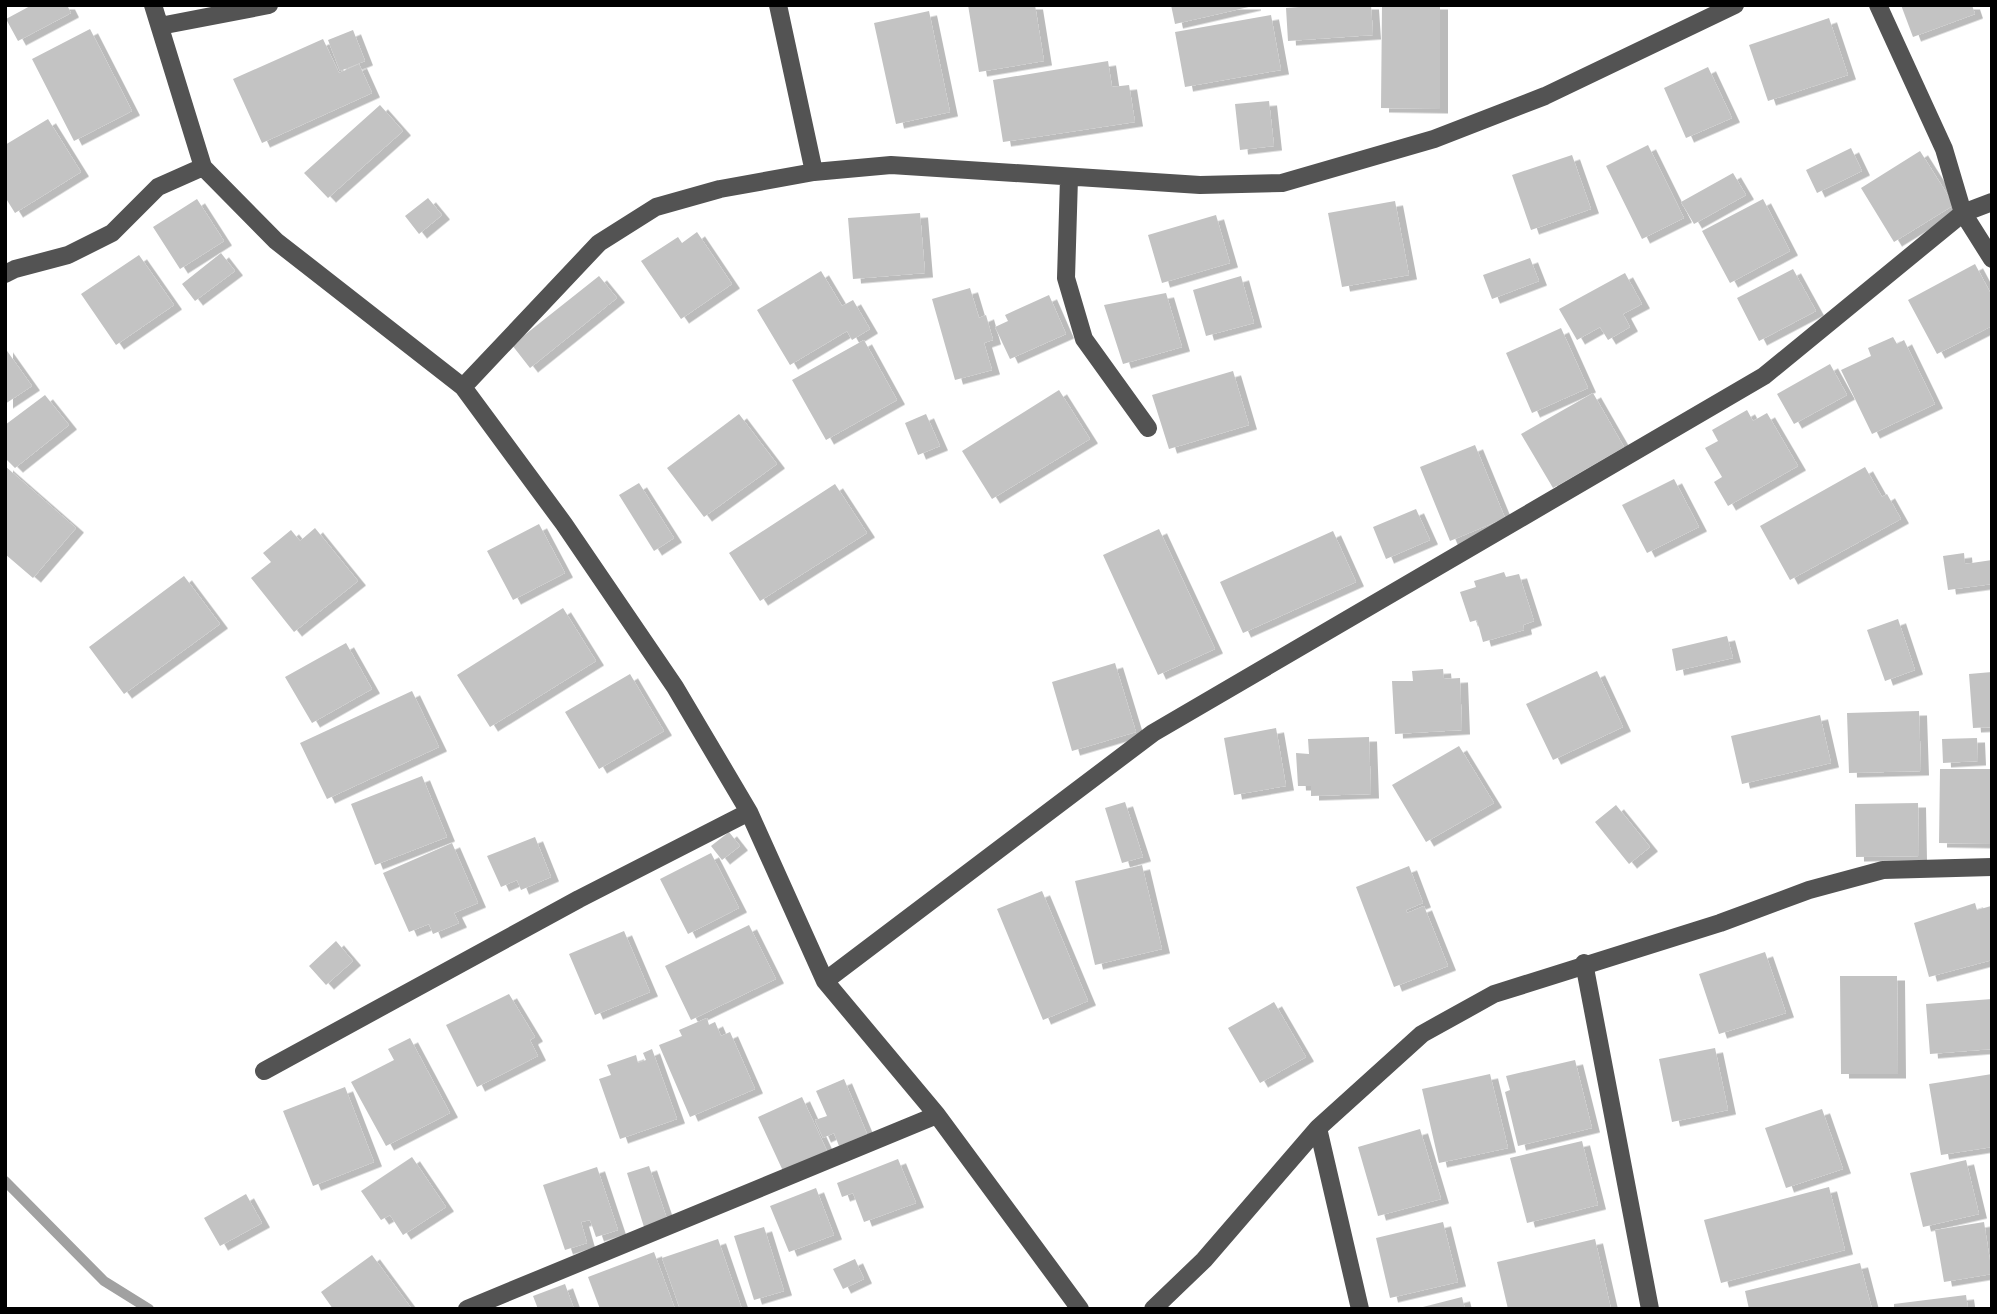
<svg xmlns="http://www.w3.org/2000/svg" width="1997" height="1314" viewBox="0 0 1997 1314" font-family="'Roboto Condensed',sans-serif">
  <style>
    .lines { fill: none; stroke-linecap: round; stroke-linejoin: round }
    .stream { stroke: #a1a1a1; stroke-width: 10 }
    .building { fill: #c3c3c3; filter: url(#shadow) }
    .minor { stroke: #535353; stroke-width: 18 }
  </style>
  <defs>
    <filter id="shadow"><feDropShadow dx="8" dy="4.5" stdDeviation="0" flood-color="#0004"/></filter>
  </defs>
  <rect width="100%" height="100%" fill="#fff"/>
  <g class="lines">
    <!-- stream -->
    <path class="stream" d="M5,1181L104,1281L149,1309"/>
  </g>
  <!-- building -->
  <path class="building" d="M32,5H67L71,13L18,41L6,19Z
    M968,5H1035L1044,61L979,72Z
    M1171,5H1253V6L1175,24Z
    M1325,5H1371L1373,35L1288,41L1286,8Z
    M1382,5H1440V109L1381,108Z
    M1901,5H1972L1975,14L1913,37Z
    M929,11L950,112L896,124L874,23Z
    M1271,15L1281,70L1185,87L1175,32Z
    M1829,18L1848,75L1768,101L1749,45Z
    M90,29L132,111L74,141L32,59Z
    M353,30L365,61L340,71L328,40Z
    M323,39L339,73L359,64L372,93L262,143L233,79Z
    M1108,61L1112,87L1129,85L1135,122L1003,142L993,80Z
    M1708,67L1732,118L1686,138L1664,88Z
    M1269,101L1274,146L1240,150L1235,104Z
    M380,105L403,131L328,198L304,173Z
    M48,119L81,172L15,213L5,197V145Z
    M1648,145L1684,218L1642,239L1606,166Z
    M1851,148L1862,171L1817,193L1806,170Z
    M1920,151L1954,205L1894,242L1861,188Z
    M1572,155L1591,209L1531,230L1512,175Z
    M1733,173L1746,195L1694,224L1681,202Z
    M428,198L442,215L419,234L405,216Z
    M197,199L224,241L180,269L153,227Z
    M1763,199L1790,251L1730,283L1702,231Z
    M1395,201L1409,275L1342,287L1328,213Z
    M920,213L925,273L853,279L848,218Z
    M1216,215L1230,263L1162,283L1148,235Z
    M697,232L732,284L681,319L641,261L678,237L682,243Z
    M221,253L235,271L195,301L182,284Z
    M139,255L174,305L116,345L81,294Z
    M1530,258L1539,281L1492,299L1483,275Z
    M1975,264L1992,296V326L1937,354L1908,300Z
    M1793,269L1816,311L1759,341L1737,298Z
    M821,271L842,306L853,300L870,329L852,340L847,331L790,365L757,310Z
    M1625,273L1642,304L1623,314L1630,327L1608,340L1600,327L1577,340L1559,309Z
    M599,276L617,298L530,368L512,345Z
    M1241,276L1254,323L1206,336L1193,290Z
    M970,288L979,318L986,315L993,340L984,343L992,370L955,380L932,299Z
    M1166,293L1182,347L1123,364L1104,305Z
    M1049,295L1066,334L1010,359L995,327L1008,321L1005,315Z
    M1561,328L1588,388L1532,413L1506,353Z
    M1893,337L1897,344L1904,340L1935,404L1872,434L1841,370L1871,356L1868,348Z
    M864,340L897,400L826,440L792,380Z
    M5,348L32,386L5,404Z
    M1830,364L1847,395L1794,424L1777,394Z
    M1233,371L1249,425L1169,449L1152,395Z
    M1059,390L1090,439L992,499L962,451Z
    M1593,393L1624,447L1553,488L1521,434Z
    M45,395L69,425L15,468L5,458V425Z
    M1747,410L1753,421L1767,413L1798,466L1728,506L1714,482L1722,477L1705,448L1718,441L1712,430Z
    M739,414L777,464L704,517L667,468Z
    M926,414L940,446L918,455L905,423Z
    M1475,445L1505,518L1450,541L1420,467Z
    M5,466L76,528L33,578L5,554Z
    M1865,467L1882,497L1887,494L1901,519L1790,580L1760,526Z
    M1674,479L1699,527L1647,553L1622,505Z
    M639,483L674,538L654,551L619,495Z
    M835,484L867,533L760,601L729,553Z
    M1416,509L1430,540L1386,559L1373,527Z
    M539,524L565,573L513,600L487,551Z
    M315,528L358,581L294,632L251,578L271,562L263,553L291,530L300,541Z
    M1159,529L1215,649L1158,675L1103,555Z
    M1333,531L1356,582L1243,633L1220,582Z
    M1964,553L1965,564L1992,560V584L1948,590L1943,556Z
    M1504,572L1506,577L1519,574L1534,621L1523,625L1524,630L1483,642L1477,620L1470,622L1460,592L1476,587L1474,581Z
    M184,576L220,624L124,694L89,647Z
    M563,608L596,661L490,727L457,675Z
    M1898,619L1915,670L1885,681L1867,630Z
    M1727,636L1733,658L1676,671L1672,649Z
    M346,643L372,689L312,723L285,677Z
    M1115,663L1136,732L1072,751L1052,682Z
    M1443,669L1444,679L1460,678L1462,730L1395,734L1392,681H1413L1412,671Z
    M1597,671L1623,727L1553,760L1526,704Z
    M1992,672V727L1973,728L1969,674Z
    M630,674L664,731L599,769L565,712Z
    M412,691L439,747L327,799L300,743Z
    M1919,711L1921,771L1849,773L1847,713Z
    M1820,715L1831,763L1742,784L1731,736Z
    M1276,728L1286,786L1234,795L1224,738Z
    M1369,737L1371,794L1311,796V786H1298L1296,753L1309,754L1308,739Z
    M1977,738L1978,761L1943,763L1942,739Z
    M1459,746L1494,803L1426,842L1392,785Z
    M1940,769H1992V844L1939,843Z
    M422,776L447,837L375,865L351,804Z
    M1125,802L1143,857L1122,863L1105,808Z
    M1918,803L1919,856L1856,857L1855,804Z
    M1616,805L1650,847L1629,864L1595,822Z
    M729,832L740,846L722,860L711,846Z
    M535,837L551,877L521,890L517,880L501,887L487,856Z
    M452,843L478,903L454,913L459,923L433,934L429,924L409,932L383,873Z
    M711,853L739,908L688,934L660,879Z
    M1142,865L1162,949L1095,965L1075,881Z
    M1409,866L1423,903L1406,910L1407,913L1424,906L1448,966L1394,987L1356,887Z
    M1042,891L1088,1001L1043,1020L997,909Z
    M1975,903L1977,910L1991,906L1992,960L1929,977L1914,923Z
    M749,925L776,979L691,1020L665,966Z
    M624,931L650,992L595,1015L569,954Z
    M336,941L353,961L326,985L309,966Z
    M1765,952L1786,1013L1719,1034L1699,974Z
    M1840,976H1897L1898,1074H1841Z
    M509,994L535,1037L530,1040L538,1056L477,1087L446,1025Z
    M1992,999V1049L1930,1054L1926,1004Z
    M1274,1002L1306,1057L1260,1083L1228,1028Z
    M707,1018L709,1025L715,1022L721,1036L730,1032L755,1089L690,1117L659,1045L682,1036L679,1030Z
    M410,1038L450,1113L386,1146L351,1082L394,1060L388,1049Z
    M1715,1048L1728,1110L1672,1122L1659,1059Z
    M652,1049L677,1119L620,1139L599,1079L611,1075L607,1065L636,1055L638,1063L646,1060L643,1053Z
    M1575,1060L1592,1128L1518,1146L1505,1092L1510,1090L1506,1076Z
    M1490,1074L1508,1148L1439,1163L1422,1089Z
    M1992,1074V1147L1941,1155L1929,1084Z
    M844,1079L867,1134L839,1146L834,1133L823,1138L815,1120L827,1116L816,1091Z
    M345,1087L374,1162L313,1186L283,1111Z
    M802,1097L827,1151L783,1171L758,1117Z
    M1822,1109L1843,1169L1786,1188L1765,1128Z
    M1420,1129L1441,1199L1378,1216L1358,1147Z
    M1582,1141L1598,1205L1527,1223L1510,1158Z
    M412,1157L446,1207L403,1235L390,1215L381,1220L361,1191Z
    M898,1159L916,1203L864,1222L853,1193L842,1197L837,1183Z
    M1966,1160L1979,1214L1923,1227L1910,1173Z
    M649,1166L667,1219L644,1227L627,1173Z
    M597,1167L618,1230L596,1237L590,1220L581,1222L587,1243L565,1250L543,1185Z
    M1829,1187L1845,1250L1721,1283L1704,1220Z
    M816,1188L834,1235L789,1252L770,1206Z
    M246,1194L262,1223L220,1246L204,1218Z
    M1443,1222L1458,1282L1390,1298L1376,1238Z
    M1984,1222L1992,1274L1944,1282L1935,1230Z
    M764,1227L784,1291L754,1300L734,1236Z
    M718,1239L742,1309H680L662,1258Z
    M1595,1239L1611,1309H1508L1497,1262Z
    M654,1252L675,1309H600L588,1277Z
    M372,1255L412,1309H333L321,1292Z
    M855,1259L864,1279L843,1289L833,1269Z
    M1860,1263L1872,1309H1749L1745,1291Z
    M565,1284L574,1309H538L533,1296Z
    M1966,1295L1968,1309H1894V1304Z
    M1462,1297L1465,1309H1420L1419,1308Z"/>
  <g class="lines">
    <!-- minor -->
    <path class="minor" d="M153,5L203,167L276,241L463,387L564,524L675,687L749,812L825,981L937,1115L1080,1309
      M778,5L814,172
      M1878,5L1944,149L1963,213L1992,259
      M160,26L269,5
      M1069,178L1066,278L1084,339L1148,428
      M5,274L15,269L68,255L112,233L158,187L203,167
      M463,387L599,243L656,207L720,189L814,172L891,165L1200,185L1282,183L1434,139L1545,96L1735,5
      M1584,963L1650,1309
      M825,981L1153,733L1764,376L1963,213L1992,202
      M264,1071L579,899L749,812
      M1318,1128L1360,1309
      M467,1309L937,1115
      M1153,1309L1204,1260L1318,1128L1422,1034L1494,994L1720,923L1809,890L1883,870L1992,867"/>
  </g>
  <!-- border -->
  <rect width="1997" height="1314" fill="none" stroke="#000000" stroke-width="14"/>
</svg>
